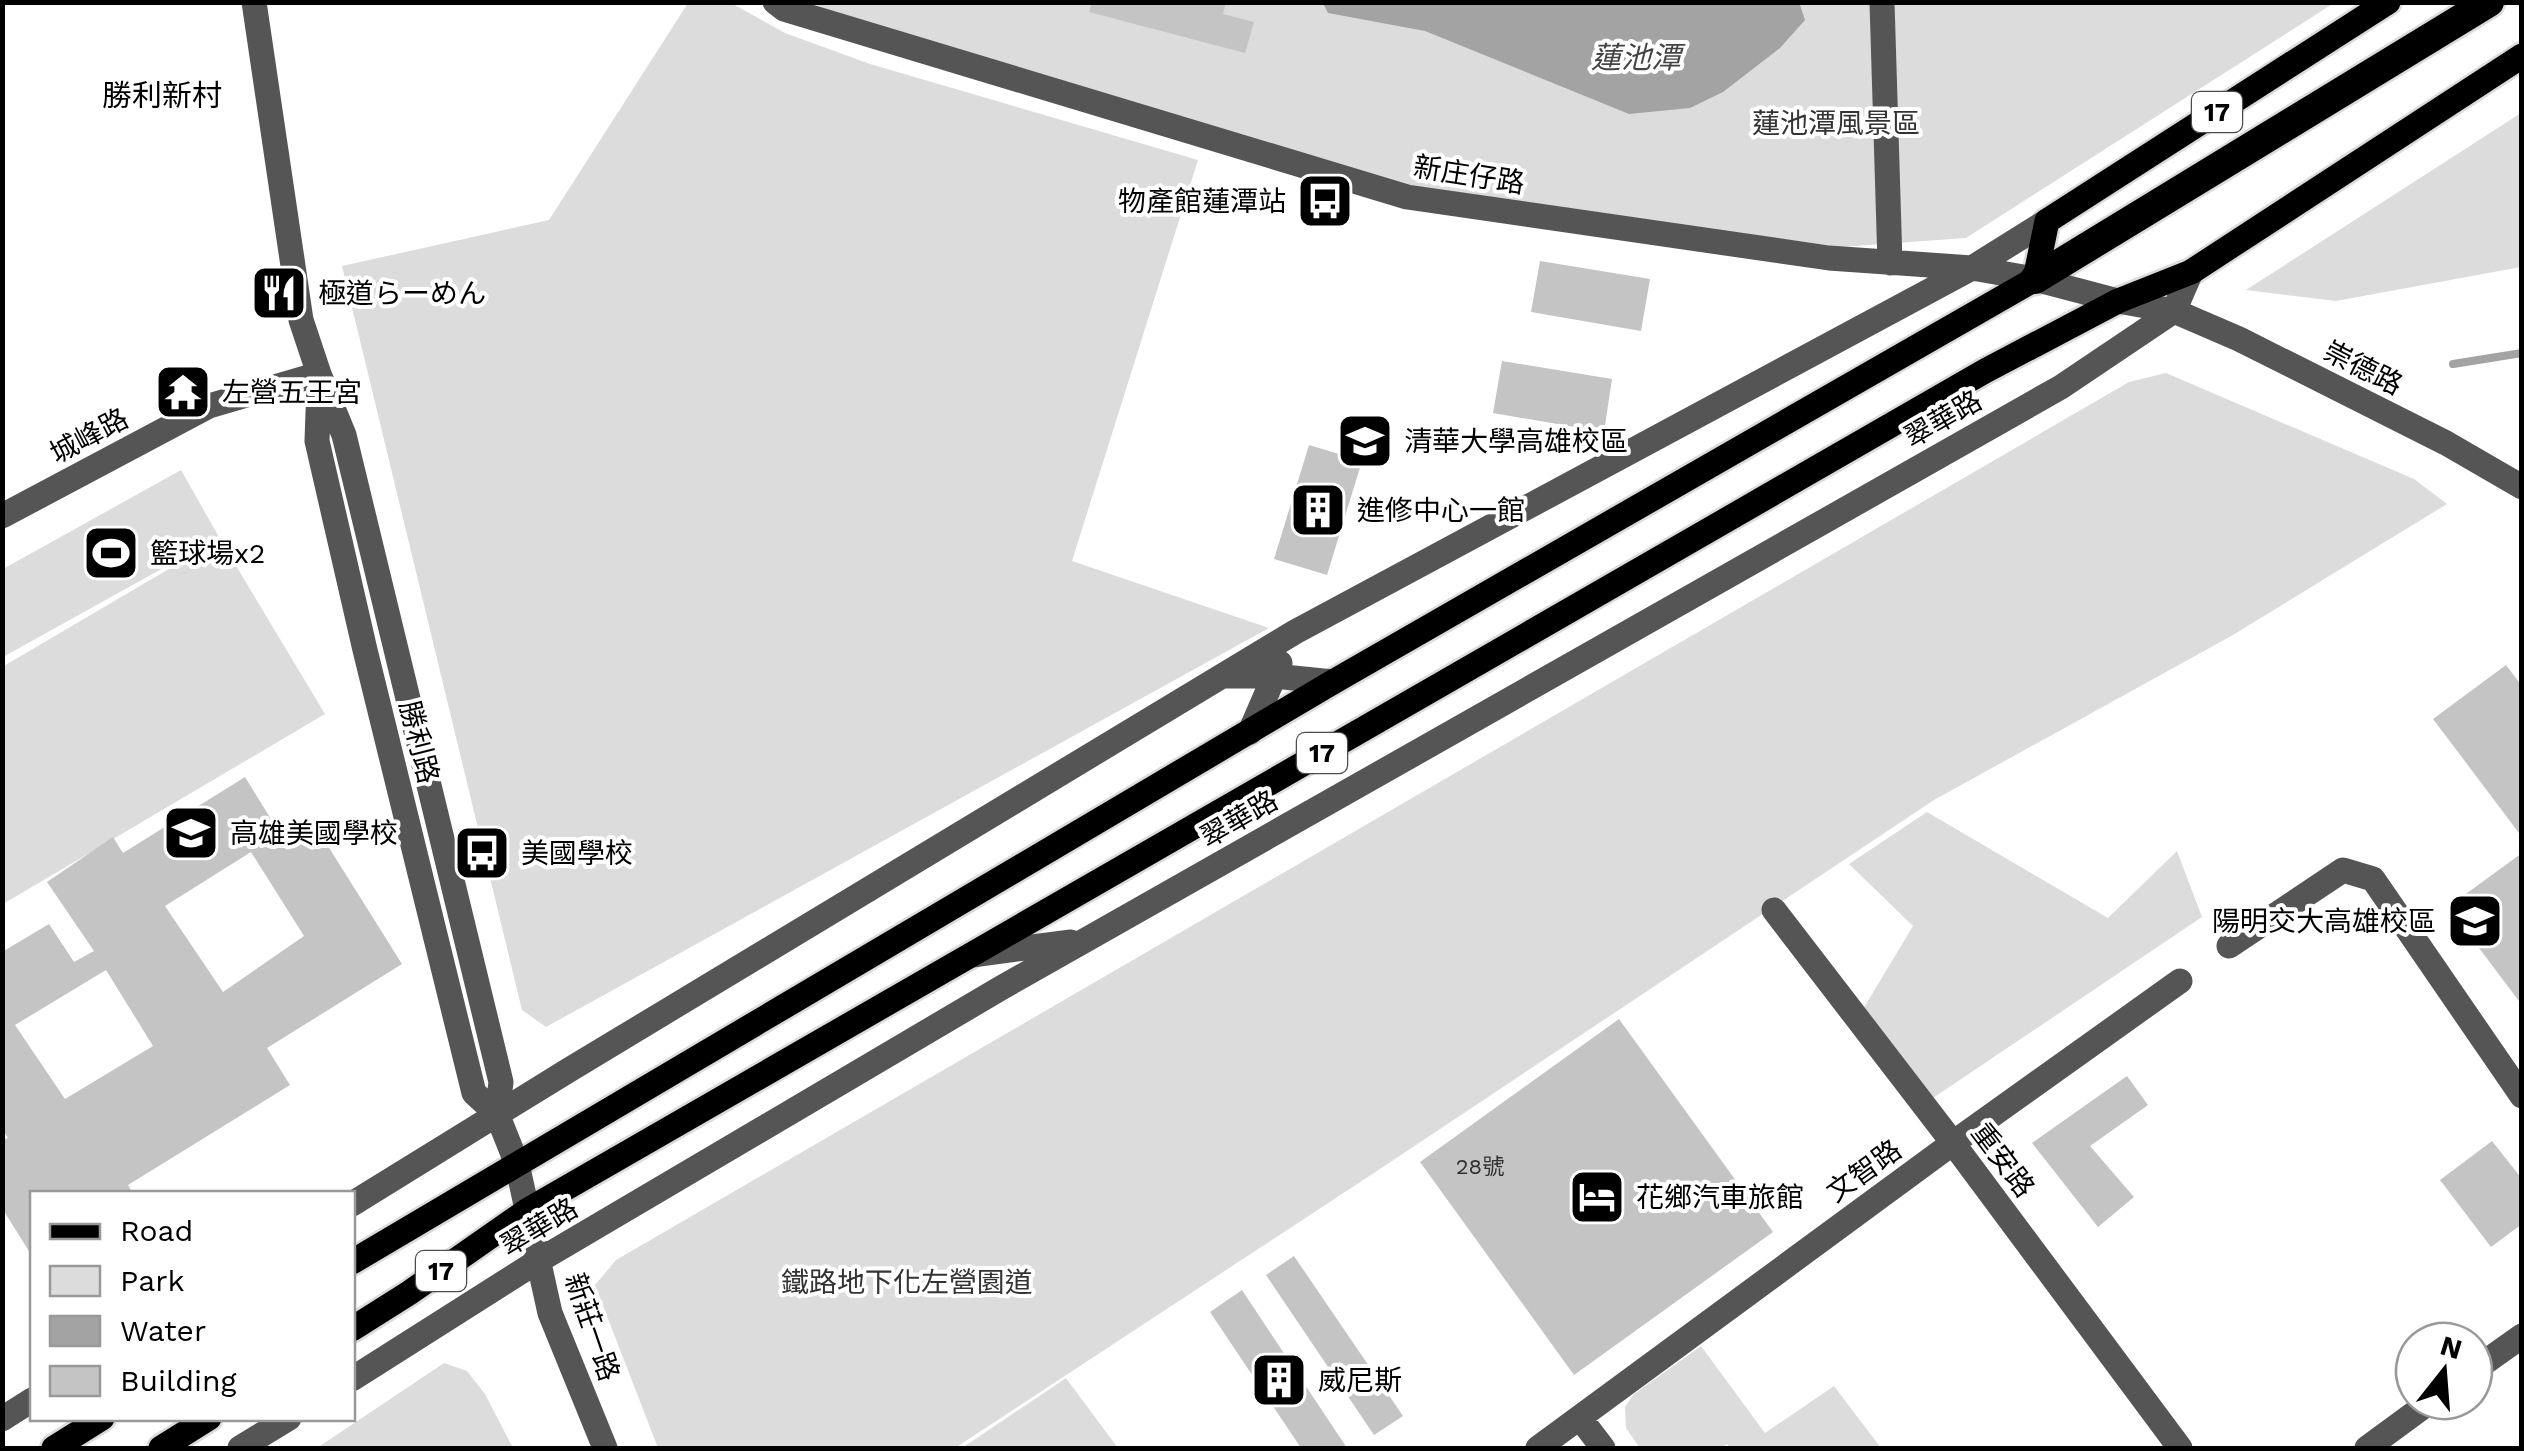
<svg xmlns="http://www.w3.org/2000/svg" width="2524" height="1451" viewBox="0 0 2524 1451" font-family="'Work Sans','Noto Sans TC','Noto Sans JP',sans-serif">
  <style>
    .green { fill: #dcdcdc }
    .water { fill: #a3a3a3 }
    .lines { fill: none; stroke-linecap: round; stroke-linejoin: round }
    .stream { stroke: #a3a3a3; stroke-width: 8 }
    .building { fill: #c4c4c4; fill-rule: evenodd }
    .major-casing { stroke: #dbdbdb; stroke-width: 30 }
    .highway-casing { stroke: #dbdbdb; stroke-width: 35 }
    .minor { stroke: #555; stroke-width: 25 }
    .major { stroke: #000; stroke-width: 25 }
    .highway { stroke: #000; stroke-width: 30 }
    .labels { text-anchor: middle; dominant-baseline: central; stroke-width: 8; stroke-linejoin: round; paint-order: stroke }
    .number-label { font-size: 22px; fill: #313131 }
    .shield { fill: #fff; stroke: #4c4c4c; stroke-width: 2.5 }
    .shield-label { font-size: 25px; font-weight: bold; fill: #000 }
    .park-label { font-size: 28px; fill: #333; stroke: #fff }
    .street-label { font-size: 28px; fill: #000; stroke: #fff }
    .poi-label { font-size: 28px; fill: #000; stroke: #fff; text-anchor: start }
    .water-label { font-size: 30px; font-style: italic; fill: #444; stroke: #fff }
    .neighbourhood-label { font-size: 30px; fill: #000; stroke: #fff }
  </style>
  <rect width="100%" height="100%" fill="#fff"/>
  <!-- green -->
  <path class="green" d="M688,3H731L785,33L870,64L1198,160L1072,561L1269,628L546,1027L522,1010L342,266L549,220Z
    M811,3H2334L1966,238L1841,247L1445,193L1379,179L842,15Z
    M2521,113V267L2336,301L2246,290Z
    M2166,373L2414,479L2447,504L2233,635L1934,800L1380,1169L955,1448H658L595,1285L616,1260L2129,382Z
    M181,470L219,537L3,657V569Z
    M220,539L325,714L3,904L2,667Z
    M1927,812L2108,918L2177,851L2202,917L1930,1100L1863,1009L1913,926L1849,864Z
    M1701,1346L1765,1433L1834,1386L1881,1448H1730L1727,1444L1721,1448H1640L1626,1428L1625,1407L1634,1394Z
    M444,1363L467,1371L485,1394L513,1448H317Z
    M1066,1378L1118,1448H962Z"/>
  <!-- water -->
  <path class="water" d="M1799,2L1805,20L1780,48L1723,92L1690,108L1629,114L1425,31L1328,13L1323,3Z"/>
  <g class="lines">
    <!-- stream -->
    <path class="stream" d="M2453,364L2522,353"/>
  </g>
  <!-- building -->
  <path class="building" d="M1092,2H1226L1223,14L1254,22L1245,53L1089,12Z
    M1540,261L1650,279L1641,331L1531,312Z
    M1502,361L1612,379L1604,432L1493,413Z
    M1309,445L1362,461L1327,575L1274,559Z
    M2506,665L2522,686V837L2433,719Z
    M245,777L282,837L311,819L402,964L267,1048L290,1085L128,1185L133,1194H32V1256L2,1208V1140L8,1138L2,1129V952L49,924L74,962L94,951L47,882L113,837L123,853ZM251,852L304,936L223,992L165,906ZM106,970L153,1046L65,1099L15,1025Z
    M2522,853V1005L2448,907Z
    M1619,1019L1773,1232L1574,1375L1420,1162Z
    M2127,1076L2148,1105L2090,1146L2134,1197L2098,1227L2032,1143Z
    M2492,1141L2522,1179V1224L2491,1247L2440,1180Z
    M1294,1256L1403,1416L1374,1435L1266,1275Z
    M1242,1290L1347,1448H1301L1210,1312Z"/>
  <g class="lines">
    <!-- major casing -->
    <g class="major-casing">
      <path id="major" d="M352,1262L1333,682L2035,279L2047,221L2388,2
        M352,1329L409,1293L528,1210L1985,371L2118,301L2191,272L2522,56
        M54,1448L102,1418
        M161,1448L209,1418"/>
    </g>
    <!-- highway casing -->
    <g class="highway-casing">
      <path id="highway" d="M2035,279L2489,2"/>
    </g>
    <!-- minor -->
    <path class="minor" d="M254,2L301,320L319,374L344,435L501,1082L497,1114
      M775,2L784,9L1407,197L1829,258L1972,268L2035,279L2118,301L2174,311L2239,339L2446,443L2522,487
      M1882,2L1890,263
      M319,384L317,441L365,650L474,1093L497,1114L517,1164L550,1313L605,1448
      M2,516L209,406L319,374
      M1223,676H1274L1333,682
      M1250,732L1280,663
      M1774,910L1953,1143L2180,1448
      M2229,946L2343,870L2373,879L2522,1096
      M972,955L1071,942
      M352,1204L569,1070L1295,632L1972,268L2047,221
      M2474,1370L2522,1336
      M352,1379L538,1261L1001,988L2061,387L2174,311L2191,272
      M1580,1418L1603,1448
      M2,1419L32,1400
      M240,1448L289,1418
      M1538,1448L1953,1143L2180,981
      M2367,1448L2431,1401"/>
    <!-- major -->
    <use href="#major" class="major"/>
    <!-- highway -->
    <use href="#highway" class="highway"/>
  </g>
  <!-- icons -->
  <defs>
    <g id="bus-square" transform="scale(2.875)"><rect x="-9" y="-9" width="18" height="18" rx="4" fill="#000" stroke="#fff"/><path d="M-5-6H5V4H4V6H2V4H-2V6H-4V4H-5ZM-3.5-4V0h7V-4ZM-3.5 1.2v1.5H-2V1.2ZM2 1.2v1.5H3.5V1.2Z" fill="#fff"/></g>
    <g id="restaurant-square" transform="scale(2.875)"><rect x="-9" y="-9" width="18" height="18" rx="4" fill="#000" stroke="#fff"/><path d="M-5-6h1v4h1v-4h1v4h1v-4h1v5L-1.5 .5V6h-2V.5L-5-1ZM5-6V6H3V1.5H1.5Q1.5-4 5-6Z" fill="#fff"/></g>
    <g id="temple-square" transform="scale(2.875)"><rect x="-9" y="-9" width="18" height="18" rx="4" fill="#000" stroke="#fff"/><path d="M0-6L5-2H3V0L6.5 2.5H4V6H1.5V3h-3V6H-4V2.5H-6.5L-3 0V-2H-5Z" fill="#fff"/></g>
    <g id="university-square" transform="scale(2.875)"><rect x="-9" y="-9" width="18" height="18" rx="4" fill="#000" stroke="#fff"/><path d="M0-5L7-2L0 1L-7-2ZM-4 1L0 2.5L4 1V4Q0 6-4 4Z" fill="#fff"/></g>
    <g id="building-square" transform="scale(2.875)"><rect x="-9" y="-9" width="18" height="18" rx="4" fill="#000" stroke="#fff"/><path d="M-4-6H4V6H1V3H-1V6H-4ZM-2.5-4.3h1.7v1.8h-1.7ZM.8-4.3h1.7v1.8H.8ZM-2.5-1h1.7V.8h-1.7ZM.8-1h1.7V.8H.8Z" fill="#fff"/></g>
    <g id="stadium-square" transform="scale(2.875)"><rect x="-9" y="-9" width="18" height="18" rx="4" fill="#000" stroke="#fff"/><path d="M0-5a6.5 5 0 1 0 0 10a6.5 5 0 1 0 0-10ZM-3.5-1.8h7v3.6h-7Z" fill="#fff"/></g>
    <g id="school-square" transform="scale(2.875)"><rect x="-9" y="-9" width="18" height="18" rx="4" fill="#000" stroke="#fff"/><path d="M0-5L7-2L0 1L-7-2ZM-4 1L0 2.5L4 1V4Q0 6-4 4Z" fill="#fff"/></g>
    <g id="hotel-square" transform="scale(2.875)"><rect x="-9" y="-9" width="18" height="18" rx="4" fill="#000" stroke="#fff"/><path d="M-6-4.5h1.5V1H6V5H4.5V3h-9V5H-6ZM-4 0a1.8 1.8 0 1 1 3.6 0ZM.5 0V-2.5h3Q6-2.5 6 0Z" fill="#fff"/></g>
  </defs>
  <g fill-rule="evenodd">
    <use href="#bus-square" x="1325" y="201"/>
    <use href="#restaurant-square" x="279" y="293"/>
    <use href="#temple-square" x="183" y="392"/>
    <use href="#university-square" x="1365" y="441"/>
    <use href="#building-square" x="1318" y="510"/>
    <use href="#stadium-square" x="111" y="553"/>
    <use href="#school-square" x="191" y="833"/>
    <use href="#bus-square" x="482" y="853"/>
    <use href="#university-square" x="2475" y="921"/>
    <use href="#hotel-square" x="1597" y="1197"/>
    <use href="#building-square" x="1279" y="1380"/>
  </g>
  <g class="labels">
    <!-- number labels -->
    <g class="number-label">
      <text x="1480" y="1166">28號</text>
    </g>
    <!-- shield labels -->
    <g class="shield">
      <rect x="2192" y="92" width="50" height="40" rx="8"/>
      <rect x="1297" y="733" width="50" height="40" rx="8"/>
      <rect x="416" y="1251" width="50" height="40" rx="8"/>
    </g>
    <g class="shield-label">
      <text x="2217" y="112">17</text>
      <text x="1322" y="753">17</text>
      <text x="441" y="1271">17</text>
    </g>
    <!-- park labels -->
    <g class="park-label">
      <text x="1836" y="123">蓮池潭風景區</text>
      <text x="907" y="1282">鐵路地下化左營園道</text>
    </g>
    <!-- street labels -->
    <g class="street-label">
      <text transform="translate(1469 175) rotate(9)">新庄仔路</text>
      <text transform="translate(2363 368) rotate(27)">崇德路</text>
      <text transform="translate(1943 419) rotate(-30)">翠華路</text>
      <text transform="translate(89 436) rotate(-28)">城峰路</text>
      <text transform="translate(419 742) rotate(76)">勝利路</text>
      <text transform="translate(1239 819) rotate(-30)">翠華路</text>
      <text transform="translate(2003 1160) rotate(53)">重安路</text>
      <text transform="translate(1864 1171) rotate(-36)">文智路</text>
      <text transform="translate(539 1227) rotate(-31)">翠華路</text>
      <text transform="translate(592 1327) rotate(71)">新莊一路</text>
    </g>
    <!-- poi labels -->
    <g class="poi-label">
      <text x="1286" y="201" text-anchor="end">物產館蓮潭站</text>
      <text x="318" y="293">極道らーめん</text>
      <text x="222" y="392">左營五王宮</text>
      <text x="1404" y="441">清華大學高雄校區</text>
      <text x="1357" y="510">進修中心一館</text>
      <text x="150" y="553">籃球場x2</text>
      <text x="230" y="833">高雄美國學校</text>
      <text x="521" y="853">美國學校</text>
      <text x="2436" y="921" text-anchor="end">陽明交大高雄校區</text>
      <text x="1636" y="1197">花鄉汽車旅館</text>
      <text x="1318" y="1380">威尼斯</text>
    </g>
    <!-- water labels -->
    <g class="water-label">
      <text x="1636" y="57">蓮池潭</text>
    </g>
    <!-- neighbourhood labels -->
    <g class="neighbourhood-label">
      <text x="162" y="95">勝利新村</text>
    </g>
  </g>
  <!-- border -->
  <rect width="2524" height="1451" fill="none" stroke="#000000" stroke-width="10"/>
  <!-- legend -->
  <rect x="30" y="1191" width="325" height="230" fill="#ffffff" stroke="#999999" stroke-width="2.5"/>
  <rect x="50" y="1224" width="50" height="15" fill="#000000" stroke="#999999" stroke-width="2.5"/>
  <text x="120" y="1241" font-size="30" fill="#000000">Road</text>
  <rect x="50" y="1266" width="50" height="30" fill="#dcdcdc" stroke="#999999" stroke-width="2.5"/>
  <text x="120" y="1291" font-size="30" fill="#000000">Park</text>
  <rect x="50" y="1316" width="50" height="30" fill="#a3a3a3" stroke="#999999" stroke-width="2.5"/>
  <text x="120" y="1341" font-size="30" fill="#000000">Water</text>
  <rect x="50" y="1366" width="50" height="30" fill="#c4c4c4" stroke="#999999" stroke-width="2.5"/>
  <text x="120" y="1391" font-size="30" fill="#000000">Building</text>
  <!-- north arrow -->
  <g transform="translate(2444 1371) rotate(17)"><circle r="48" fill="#ffffff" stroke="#999999" stroke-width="2.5"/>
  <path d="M0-8L18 38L0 25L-18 38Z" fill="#000000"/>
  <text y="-15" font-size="28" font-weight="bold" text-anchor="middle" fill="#000000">N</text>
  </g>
</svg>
